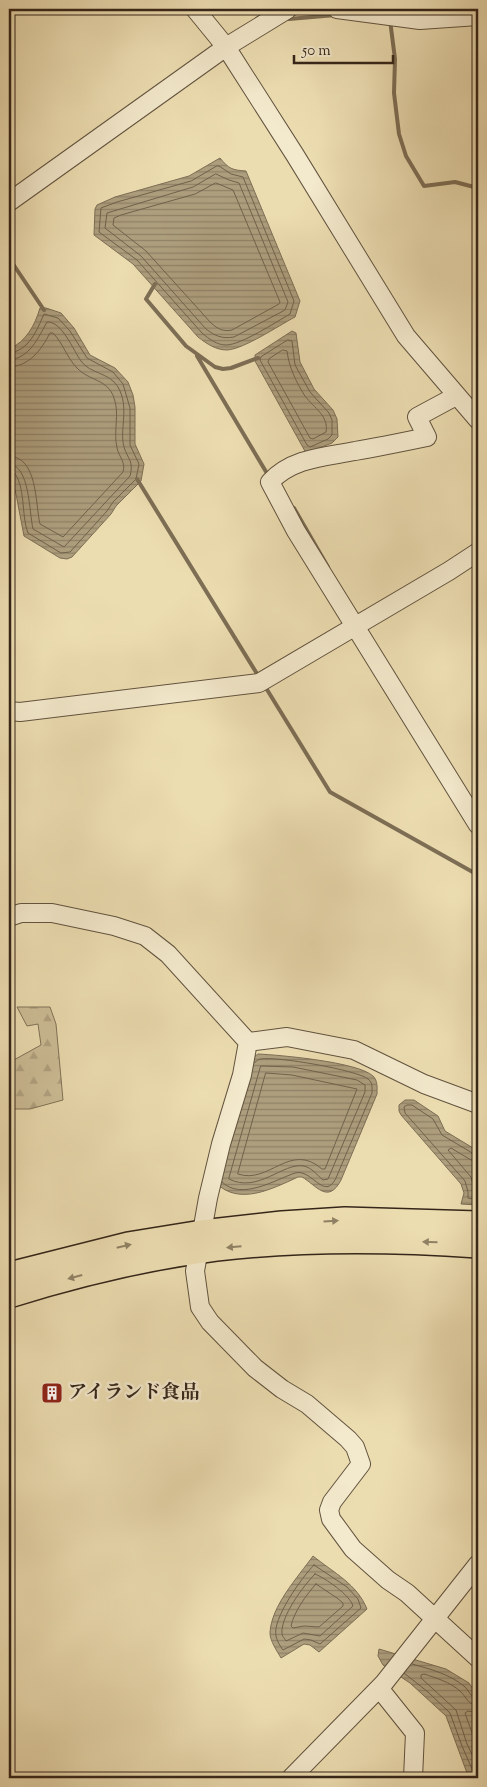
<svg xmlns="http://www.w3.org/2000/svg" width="487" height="1787" viewBox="0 0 487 1787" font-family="'Sorts Mill Goudy','Noto Serif JP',serif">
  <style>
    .forest { fill: url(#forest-firs); stroke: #807258 }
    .water { fill: url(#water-rules); stroke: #7d6e55 }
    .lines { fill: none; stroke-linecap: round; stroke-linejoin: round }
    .shore { stroke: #70624b; stroke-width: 1 }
    .stream { stroke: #7d6e55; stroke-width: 4 }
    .minor-casing { stroke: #62533f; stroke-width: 20 }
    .highway-casing { stroke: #342519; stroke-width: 28 }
    .minor { stroke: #f3e9cc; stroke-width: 18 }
    .highway { stroke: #ecddb1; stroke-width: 25 }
    .oneway { fill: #908165 }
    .labels { text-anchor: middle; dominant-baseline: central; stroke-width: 5; stroke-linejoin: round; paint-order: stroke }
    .poi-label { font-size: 19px; font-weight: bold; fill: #342519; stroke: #f3e9cc; text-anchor: start }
  </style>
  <defs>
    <pattern id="forest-firs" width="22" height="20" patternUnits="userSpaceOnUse" patternTransform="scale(1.25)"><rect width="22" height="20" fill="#cdbe97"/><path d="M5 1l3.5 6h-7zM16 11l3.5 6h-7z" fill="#b1a382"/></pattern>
    <pattern id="water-rules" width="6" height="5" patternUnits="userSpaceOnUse" patternTransform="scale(1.25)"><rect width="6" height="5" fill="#ad9e7d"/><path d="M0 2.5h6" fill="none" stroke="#8e8166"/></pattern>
  </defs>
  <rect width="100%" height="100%" fill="#ecddb1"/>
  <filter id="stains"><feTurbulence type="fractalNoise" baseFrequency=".004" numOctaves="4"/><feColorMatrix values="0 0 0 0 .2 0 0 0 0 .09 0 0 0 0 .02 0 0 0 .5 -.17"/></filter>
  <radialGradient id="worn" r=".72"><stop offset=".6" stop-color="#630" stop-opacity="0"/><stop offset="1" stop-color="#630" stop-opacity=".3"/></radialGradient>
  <!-- forest -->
  <path class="forest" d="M17,1007H50L56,1024L63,1100L30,1109H9V1077L12,1061L41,1045L38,1024L27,1026Z"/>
  <!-- water -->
  <path class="water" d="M220,158C229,169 232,170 246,171L300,301L295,317C278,326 244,349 227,350C216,350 207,344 198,337L133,264L94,235L95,209L97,205L115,197L189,176Z
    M40,308H46L61,313L74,328L90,355L115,368L128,382L133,395L135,407V444L144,464L141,481L116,506L111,514L72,557L67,559L60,558L24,536L16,494L9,470V349C26,342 35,325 40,308Z
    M292,331L296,333L300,362L314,389L333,410L337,419L338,437L332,443L306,453L255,361V355Z
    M258,1054C280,1055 358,1062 373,1076C378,1081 377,1088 377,1094L341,1180C328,1205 316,1185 302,1177H298C272,1189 239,1206 216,1183L250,1060Z
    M405,1100H414L438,1116L445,1131L478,1151V1205L461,1204L464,1193L461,1184L401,1115L399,1111V1105Z
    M313,1556C334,1573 357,1584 367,1609L319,1652L310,1645L304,1644L281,1658C277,1651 270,1641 270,1633C271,1606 298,1577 313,1556Z
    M379,1649L446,1669L469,1683L478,1697V1777L471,1776L467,1773L446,1716L410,1683L383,1665L378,1656Z"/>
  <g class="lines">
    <!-- shore -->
    <path class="shore" d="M217,166H219L231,174L243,177L294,301L290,314C276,322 241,345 226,345C217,345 209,339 202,333L137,260L99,232L101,208L117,202L191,181Z
      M216,174L229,180L239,183L288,302L285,310L234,337C222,339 215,336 206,329L141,256L105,228L107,213L193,187Z
      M216,183L233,190L280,302L279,304L232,330C223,332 218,329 211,323L146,251L113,225L114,218L121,215L195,194Z
      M288,340L292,341L295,365L310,392L329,413L332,420V435L328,439L310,447L307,445L260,360L261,357Z
      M283,350L287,351C289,367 296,382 305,396C314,408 329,416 326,432L313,439L310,438L268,362L269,359Z
      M9,353C29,351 37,330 44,314L58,318L70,331L87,358L113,372L123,384L130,408V445L139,464L136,479L113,502L107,511L70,552L61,553L28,533C21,515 26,486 13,471L9,470
      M9,360C30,358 38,338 47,322C62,321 73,350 81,361C90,374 109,372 118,387C130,408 119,429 124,447C128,460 134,461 130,476L64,547L33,529C29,512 30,465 9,464
      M9,367C30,366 41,350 50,333H53C63,343 67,358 77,368C89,381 108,379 114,398C120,414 113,431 117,448C119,457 126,462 123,472L63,537L40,524C35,503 38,457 9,456
      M261,1066L293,1067L357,1080L365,1085V1092L328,1179L323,1180C317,1175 312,1168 304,1166C283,1162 258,1194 229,1179Z
      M266,1073L292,1075L357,1089L325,1169H322C290,1141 269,1185 238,1174Z
      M478,1155L474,1154L442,1135L433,1119L412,1105H407L404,1107L405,1113L465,1181L468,1192V1198L478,1200
      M478,1161L471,1160L451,1148L448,1150L471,1177L475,1192L478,1194
      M222,1182C241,1201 275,1180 295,1173C312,1168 324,1202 336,1178L372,1093C372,1088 373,1083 368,1079C357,1070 276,1056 261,1059C258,1059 257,1061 254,1063
      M314,1565L347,1587L358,1599L361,1608L320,1644L311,1640L304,1639L283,1650C280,1646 277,1641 276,1636C272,1619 302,1577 314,1565Z
      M315,1574C325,1578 350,1595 353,1606L320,1636L303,1633L286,1641C285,1639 282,1636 282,1634C280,1617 304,1585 315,1574Z
      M316,1584L337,1598L343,1603V1606L319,1627L304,1626L293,1628L291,1626C294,1612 306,1595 316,1584Z
      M412,1664C430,1669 449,1674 464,1686C470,1691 470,1698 478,1699
      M404,1673L428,1692L450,1713L462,1746L476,1778
      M478,1705C467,1705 467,1697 460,1691C450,1682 436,1678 424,1674L421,1675V1678L456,1710L467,1744L478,1767
      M478,1713L468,1711L465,1713L478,1750"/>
    <!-- stream -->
    <path class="stream" d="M289,19L336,15
      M390,20L395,59L394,93L399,134L406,156L424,186L455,182L478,188
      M9,258L44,310
      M155,284L146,299L186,346L215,367L223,369L231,368L258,358
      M197,356L268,475
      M137,479L259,677
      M294,508L328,567
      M266,688L330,792L478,875"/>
    <!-- minor casing -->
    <g class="minor-casing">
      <path id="minor" d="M195,9L226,47L295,155L406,336L478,420
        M337,9L420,20L478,16
        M9,202L226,47L288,9
        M456,396L417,417L427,437C403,442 379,447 355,451C324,457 292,458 270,482L296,531L478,825
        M9,711L20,712L259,683L449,571L478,552
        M9,917L21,913H52L114,926L145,936L168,954L248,1042
        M248,1042L242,1075L221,1144L208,1198L195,1271L200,1307L210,1322L255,1368L282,1389L307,1404L348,1439L355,1447L361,1464L332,1502L329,1510L331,1519L353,1549L388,1580L407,1593L478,1658
        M248,1042L287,1037L354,1050L424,1084L478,1104
        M379,1688L415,1733L413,1778
        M291,1778L384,1683L478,1564"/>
    </g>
    <!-- highway casing -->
    <g class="highway-casing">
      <path id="highway" d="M9,1275L128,1245L202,1233L282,1224L345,1220L478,1224
        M9,1295C76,1274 146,1257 216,1248C303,1238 391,1239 478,1245"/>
    </g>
    <!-- minor -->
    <use href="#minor" class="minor"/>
    <!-- highway -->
    <use href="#highway" class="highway"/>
  </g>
  <!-- one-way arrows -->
  <defs><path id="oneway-solid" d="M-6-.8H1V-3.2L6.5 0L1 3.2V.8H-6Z" transform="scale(1.25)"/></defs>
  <g class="oneway">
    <use href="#oneway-solid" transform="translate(331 1221) rotate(-4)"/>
    <use href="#oneway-solid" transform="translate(430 1242) rotate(-178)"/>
    <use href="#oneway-solid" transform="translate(124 1246) rotate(-13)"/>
    <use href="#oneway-solid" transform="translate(234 1247) rotate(175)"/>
    <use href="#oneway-solid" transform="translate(75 1277) rotate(165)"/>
  </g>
  <!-- icons -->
  <defs>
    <g id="building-square" transform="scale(1.125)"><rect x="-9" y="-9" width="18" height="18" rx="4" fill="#8f2418" stroke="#f3e9cc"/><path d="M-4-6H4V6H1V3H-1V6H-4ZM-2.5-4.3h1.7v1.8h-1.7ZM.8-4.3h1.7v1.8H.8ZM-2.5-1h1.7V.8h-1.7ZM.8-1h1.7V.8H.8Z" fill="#fff"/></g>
  </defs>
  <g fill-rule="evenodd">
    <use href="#building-square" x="52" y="1393"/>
  </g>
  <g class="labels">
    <!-- poi labels -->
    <g class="poi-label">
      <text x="68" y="1393">アイランド食品</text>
    </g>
  </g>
  <!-- margin -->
  <rect width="487" height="1787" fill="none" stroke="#ecddb1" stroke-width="30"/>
  <rect x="10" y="10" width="467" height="1767" fill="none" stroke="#342519" stroke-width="2.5"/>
  <rect x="15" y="15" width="457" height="1757" fill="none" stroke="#342519"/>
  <!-- scale -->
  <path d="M294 55v8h99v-8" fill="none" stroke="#342519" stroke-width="2.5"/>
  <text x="302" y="55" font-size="15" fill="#342519" stroke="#f3e9cc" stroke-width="4" paint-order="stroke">50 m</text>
  <rect width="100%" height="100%" filter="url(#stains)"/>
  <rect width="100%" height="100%" fill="url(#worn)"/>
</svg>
